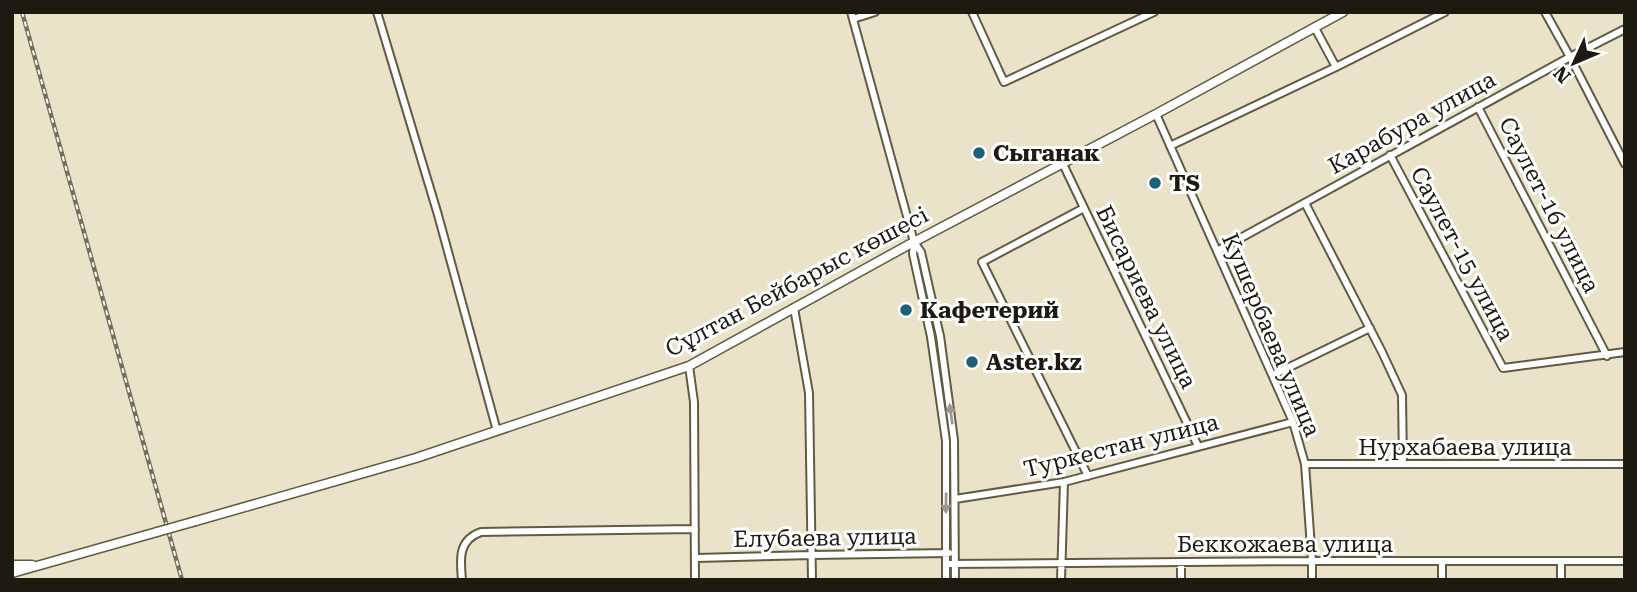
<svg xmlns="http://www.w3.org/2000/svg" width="1637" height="592" viewBox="0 0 1637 592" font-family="'Roboto Serif',serif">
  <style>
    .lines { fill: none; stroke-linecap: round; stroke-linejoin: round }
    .minor-casing { stroke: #615b44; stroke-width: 10 }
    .major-casing { stroke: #615b44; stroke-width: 11 }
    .minor { stroke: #fff; stroke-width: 6 }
    .major { stroke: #fff; stroke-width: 8 }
    .rail-casing { stroke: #736e5e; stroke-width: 4.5 }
    .rail { stroke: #fff; stroke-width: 2; stroke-dasharray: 5; stroke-linecap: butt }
    .major-bridge-casing { stroke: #615b44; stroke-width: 11; stroke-linecap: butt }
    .major-bridge { stroke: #fff; stroke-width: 8 }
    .oneway { fill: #999894 }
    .poi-dot { fill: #1d6174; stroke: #fff; stroke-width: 2.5 }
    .labels { text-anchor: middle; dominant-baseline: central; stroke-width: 6; stroke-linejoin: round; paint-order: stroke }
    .street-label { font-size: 23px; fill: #1d1a11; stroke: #fff }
    .poi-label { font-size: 23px; font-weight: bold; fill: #1d1a11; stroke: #fff; text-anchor: start }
  </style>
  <rect width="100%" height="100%" fill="#eae3c9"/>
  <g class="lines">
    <!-- minor casing -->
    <g class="minor-casing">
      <path id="minor" d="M377,12L438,215L497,431
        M851,12L914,242L921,252L940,336L954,440L955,580
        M972,12L1004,82L1154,12
        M1545,12L1570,57L1625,164
        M853,19L875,12
        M1315,28L1336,67
        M1478,107L1607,356
        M1156,114L1293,422L1305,464L1312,561V580
        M1170,146L1336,67L1445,12
        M1390,155L1503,368L1625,352
        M1063,164L1198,446
        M1305,203L1382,352L1402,395L1403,464
        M1084,208L982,262L1088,476
        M914,242L913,254L931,337L946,441V580
        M1217,251L1570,57L1625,29
        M794,308L809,393L812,580
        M689,366L694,402L695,580
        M1273,375L1370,328
        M1305,464H1625
        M955,499L1064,482L1293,422
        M696,558L812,555L949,553
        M946,564L1312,561H1625
        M462,580C460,559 458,540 481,532L695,529
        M1061,580L1064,482
        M1181,580V562
        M1442,580V561
        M1561,580V561"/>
    </g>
    <!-- major casing -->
    <g class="major-casing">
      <path id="major" d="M196,521L416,458L689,366L910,244L1156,114L1343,12
        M12,565H32
        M12,573L157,532"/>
    </g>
    <!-- minor -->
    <use href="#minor" class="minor"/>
    <!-- major -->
    <use href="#major" class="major"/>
    <!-- rail casing -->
    <g class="rail-casing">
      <path id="rail" d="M22,12L182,580"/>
    </g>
    <!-- rail -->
    <use href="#rail" class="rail"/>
    <!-- major-bridge casing -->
    <g class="major-bridge-casing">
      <path id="major-bridge" d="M157,532L196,521"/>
    </g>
    <!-- major-bridge -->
    <use href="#major-bridge" class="major-bridge"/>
  </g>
  <!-- one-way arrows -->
  <defs><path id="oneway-solid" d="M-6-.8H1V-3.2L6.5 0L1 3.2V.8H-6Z" transform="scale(1.75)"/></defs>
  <g class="oneway">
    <use href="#oneway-solid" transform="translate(951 414) rotate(-98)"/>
    <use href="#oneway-solid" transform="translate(946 503) rotate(91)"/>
  </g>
  <!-- markers -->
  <g class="poi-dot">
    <circle cx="979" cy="153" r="7"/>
    <circle cx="1155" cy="183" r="7"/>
    <circle cx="906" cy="310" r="7"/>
    <circle cx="972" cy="362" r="7"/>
  </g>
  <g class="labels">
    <!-- street labels -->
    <g class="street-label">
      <text transform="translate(1412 123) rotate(-29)">Карабура улица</text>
      <text transform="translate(1549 205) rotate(63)">Саулет-16 улица</text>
      <text transform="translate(1462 254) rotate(62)">Саулет-15 улица</text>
      <text transform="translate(797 282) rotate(-28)">Сұлтан Бейбарыс көшесі</text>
      <text transform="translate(1146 297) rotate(64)">Бисариева улица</text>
      <text transform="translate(1271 335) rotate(67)">Кушербаева улица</text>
      <text transform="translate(1121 446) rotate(-14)">Туркестан улица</text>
      <text x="1465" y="447">Нурхабаева улица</text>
      <text transform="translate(825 538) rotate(-1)">Елубаева улица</text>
      <text x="1285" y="544">Беккожаева улица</text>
    </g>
    <!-- poi labels -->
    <g class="poi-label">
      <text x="993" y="153">Сыганак</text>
      <text x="1169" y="183">TS</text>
      <text x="920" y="310">Кафетерий</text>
      <text x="986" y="362">Aster.kz</text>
    </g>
  </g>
  <!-- border -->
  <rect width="1637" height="592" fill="none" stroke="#1d1a11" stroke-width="28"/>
  <!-- north arrow -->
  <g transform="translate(1574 63) rotate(226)" stroke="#ffffff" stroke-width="5" paint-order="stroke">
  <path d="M0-5L12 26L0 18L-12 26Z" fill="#1d1a11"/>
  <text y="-10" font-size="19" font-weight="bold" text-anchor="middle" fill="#1d1a11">N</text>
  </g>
</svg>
